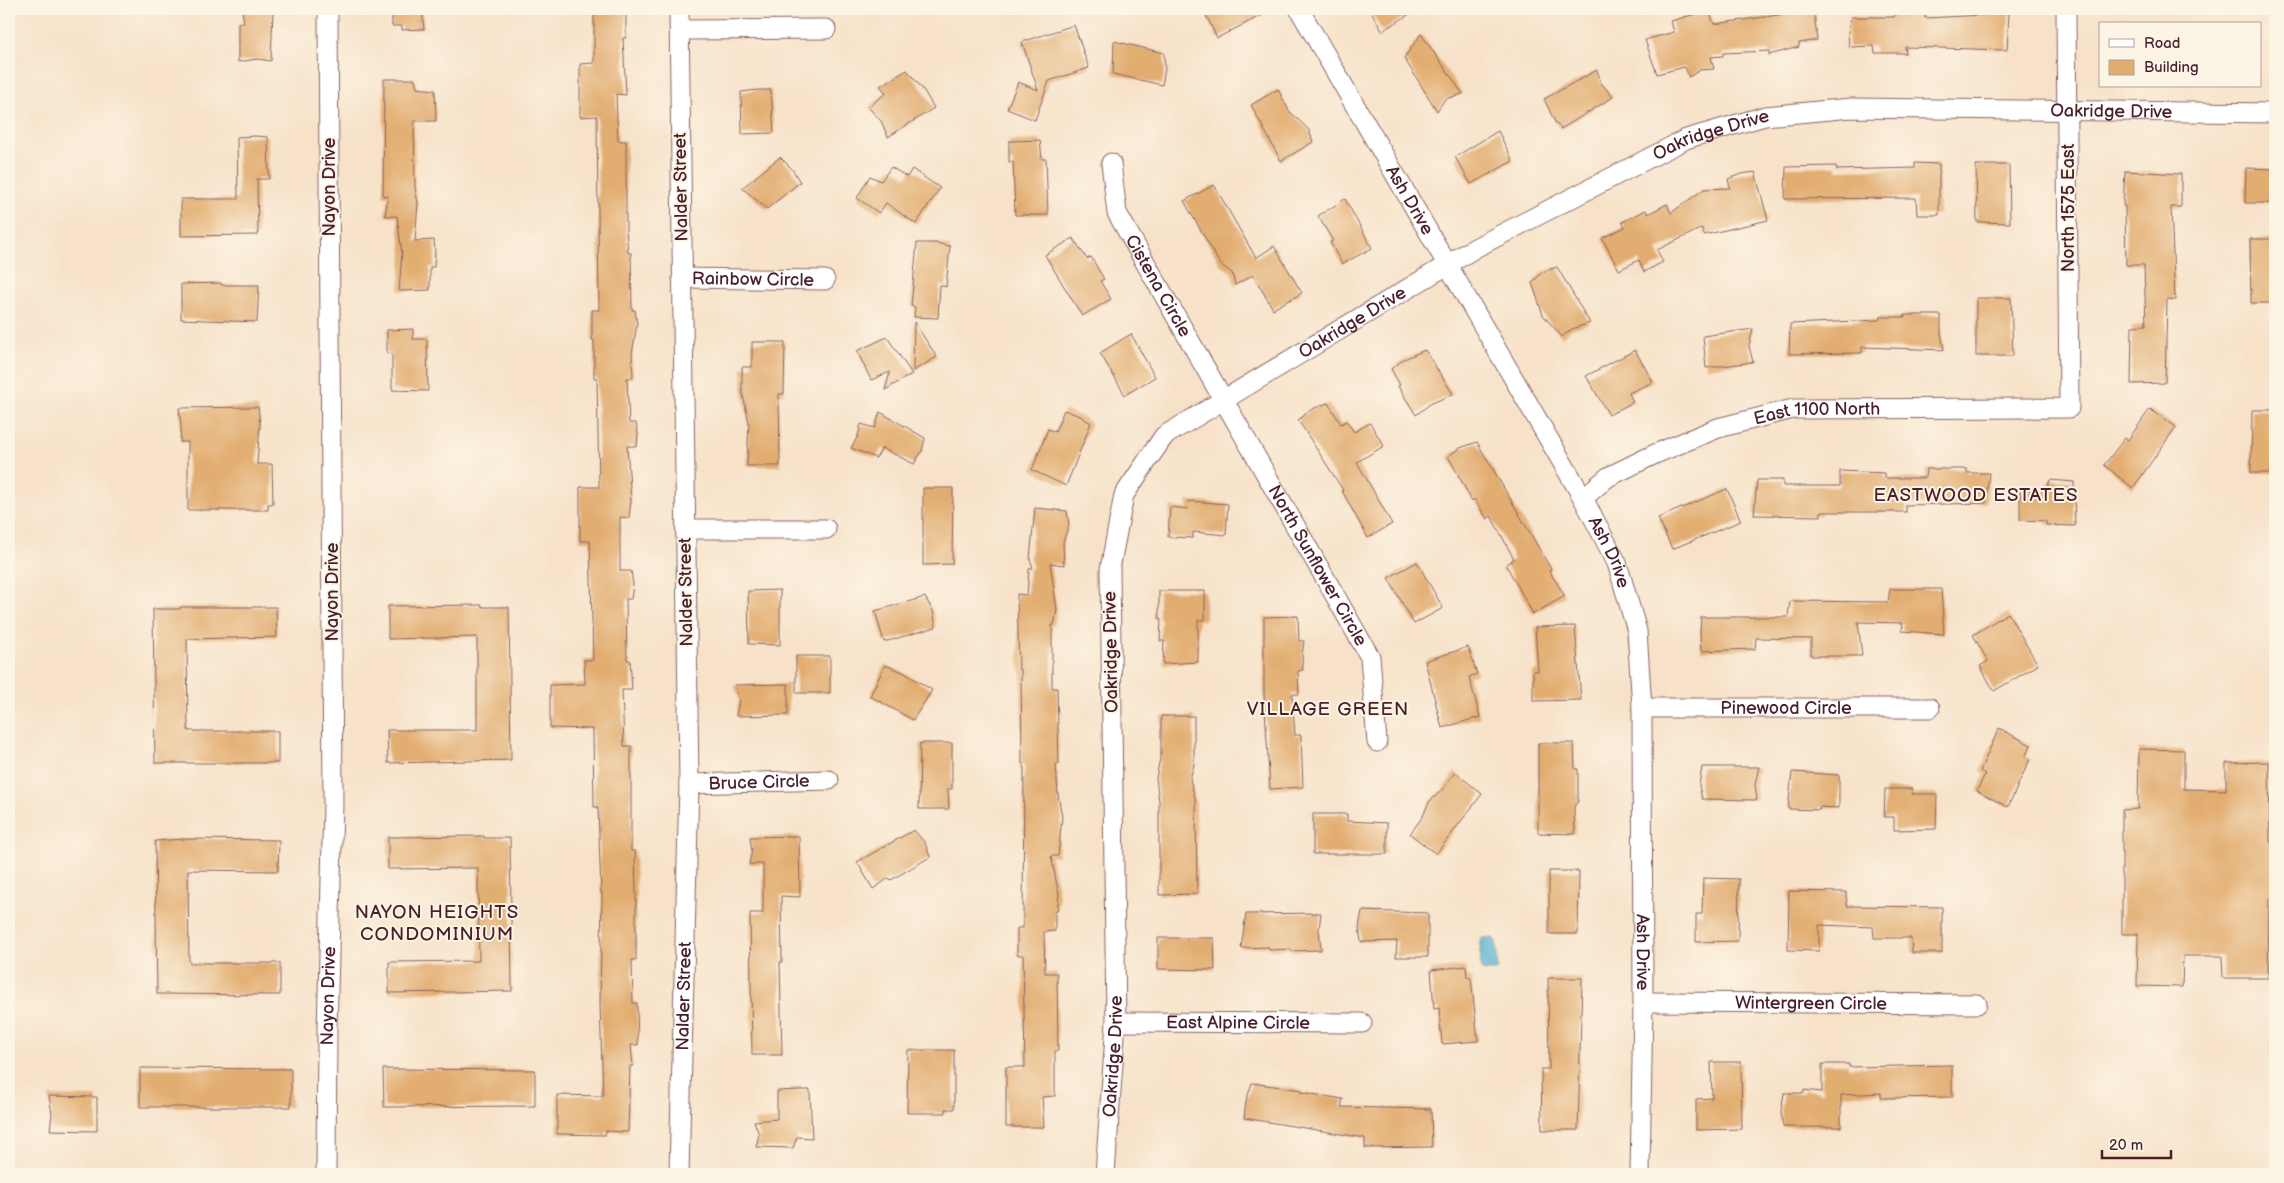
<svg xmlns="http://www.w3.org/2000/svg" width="2284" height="1183" viewBox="0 0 2284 1183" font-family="'Balsamiq Sans',sans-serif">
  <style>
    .water { fill: #50aece; stroke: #4d667c }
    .building { fill: #e2ad71 }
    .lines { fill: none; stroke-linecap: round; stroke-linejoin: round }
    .street-casing { stroke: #876362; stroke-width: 21 }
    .street { stroke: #fff; stroke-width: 19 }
    .labels { text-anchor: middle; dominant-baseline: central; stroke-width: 4; stroke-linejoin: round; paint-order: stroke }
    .street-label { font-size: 18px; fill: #4a1f2b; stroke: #fcf5e5 }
    .neighbourhood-label { font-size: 19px; letter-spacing: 1px; fill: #4a1f2b; stroke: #fcf5e5 }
  </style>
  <rect width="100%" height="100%" fill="#fcf5e5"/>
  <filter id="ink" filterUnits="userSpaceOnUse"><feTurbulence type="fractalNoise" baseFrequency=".02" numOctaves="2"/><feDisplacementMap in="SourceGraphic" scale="10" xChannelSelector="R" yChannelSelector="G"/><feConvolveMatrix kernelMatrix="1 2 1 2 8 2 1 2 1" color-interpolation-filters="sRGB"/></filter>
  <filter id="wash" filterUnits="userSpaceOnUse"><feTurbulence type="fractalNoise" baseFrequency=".0096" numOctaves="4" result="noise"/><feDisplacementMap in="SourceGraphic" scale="20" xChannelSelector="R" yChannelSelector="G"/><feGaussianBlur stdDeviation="1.12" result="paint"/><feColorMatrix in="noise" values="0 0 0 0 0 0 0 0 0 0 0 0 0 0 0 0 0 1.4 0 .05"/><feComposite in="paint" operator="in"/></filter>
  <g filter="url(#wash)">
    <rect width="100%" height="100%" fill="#f7e2c9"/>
    <!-- water -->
    <path class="water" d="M1482,938H1493L1496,941L1498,969L1496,971H1484L1481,969L1480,942Z"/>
    <g id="blocks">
      <!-- building -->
      <path class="building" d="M242,9H273L271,61L257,59L238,62V23H244Z
        M392,9H422L424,29L402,30V26H392Z
        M594,9H626V38H623L626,95L616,94L618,141H626V230L628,253H631L632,310H635L637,324L632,354L633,378H627L629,423H636L638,434L637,446H627L631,501L629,518L620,517V571H631L633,584L631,599H626L627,660H630L632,690H622L624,746H631V851H635L636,893V960H632L633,1003H637L638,1045H631L633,1066H630L628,1132L606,1131L605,1135L557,1134V1095L603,1096L600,1004L602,893H601L598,807H594L593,729L550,728V685L585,684L584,660H593L590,541H580V487H599L597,378H594V340H592V310H599L597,116L580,117V64L594,63Z
        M1203,9H1274L1217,38Z
        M1370,9H1418L1382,31Z
        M1709,10L1714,24L1814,10L1817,40L1799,43V47L1769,55V51L1723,53V56L1711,57L1714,69L1700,70L1689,77L1685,67L1657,74L1645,40L1674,32L1671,21Z
        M1909,12L1925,15V18L1983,15V12L2009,13L2007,50L1905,47L1906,53H1875L1874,46L1849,47L1848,32L1851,17H1894L1895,15Z
        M1074,25L1089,68L1049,81L1035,120L1007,109L1018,82L1038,90L1022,42Z
        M1421,34L1463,94L1445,99L1437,111L1404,58Z
        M1114,41L1164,53L1165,69L1162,85L1113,74Z
        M907,70L924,91L934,108L888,137L881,121L868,107L886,93L880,86Z
        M1597,70L1601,83L1613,97L1561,129L1555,122L1544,99Z
        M384,79H415L417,88L435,90L436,121H414L415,188L418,203L415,241L434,240L435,253L434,267H430V290L399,291L402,253L397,216H385L388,196H383Z
        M1278,89L1289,111L1309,130L1313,142L1281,161L1251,105Z
        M758,90H771L774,133L742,134L741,92Z
        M1498,131L1513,161L1471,184L1455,157Z
        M255,136L268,137L269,179H257L258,235L181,236V199H238L237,137Z
        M1040,140L1042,159H1046L1048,215H1015L1013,162H1009V141Z
        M780,157L792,169L800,182L767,209L742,188Z
        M1915,163L1939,164V215H1917L1916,198L1785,199L1786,167L1836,166L1837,170L1915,168Z
        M1976,165H2009L2010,223L1977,222Z
        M891,167L907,177L912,169L940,188L916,224L886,203L879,213L857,198L870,176L881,181Z
        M2246,168L2275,169V203H2245Z
        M2125,171L2181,174V207H2171L2175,300L2167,299L2165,383L2131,384L2132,326L2146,325L2144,265H2126L2125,206H2123Z
        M1755,172L1768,220L1704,235L1702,228L1657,250L1663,262L1644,272L1639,260L1619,270L1602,238L1625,227L1622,222L1646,210L1648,214L1667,204L1671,213L1704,189L1730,188L1728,179L1741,174Z
        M1214,185L1256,258L1274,246L1302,293L1273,309L1253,275L1235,285L1232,273L1220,264L1184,201Z
        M1345,199L1372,248L1342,264L1330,242L1333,241L1318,216Z
        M1073,238L1087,259L1091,257L1104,279L1100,281L1111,299L1082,316L1045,255Z
        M2250,239H2275V303H2251Z
        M917,243H936L950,246L946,287L940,285L938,318L914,317L915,307L911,306Z
        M1557,267L1590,323L1572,329L1562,337L1543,315L1532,283L1542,272Z
        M221,283V285H259L257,322L181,319V284Z
        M1976,298H2011L2013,356H1976Z
        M1904,315H1941V333L1944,350L1862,347V353L1789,354L1790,324L1879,320L1880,317H1905Z
        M914,322L937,357L913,371Z
        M413,329V339H427L428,391L392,390V354L387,353V330Z
        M1753,329L1749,346L1753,362L1706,368L1703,336Z
        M1131,334L1155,377L1125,395L1100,353Z
        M887,337L912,374L885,390L890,372L871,380L857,351Z
        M752,342H785L784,394H779L780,466H747L749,423L742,390V367H752Z
        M1425,350L1453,394L1430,404L1416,415L1398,386L1400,385L1391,369L1404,359Z
        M1635,350L1653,382L1629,393L1633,402L1609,415L1586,376Z
        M1328,403L1341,424L1347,421L1354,432L1370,423L1384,446L1357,462L1392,524L1368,538L1342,491L1343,490L1298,420L1312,409Z
        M258,407L260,424L257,464H272L273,504H268V510H188V442H180L181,425L179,408Z
        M2150,409L2176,427L2133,488L2104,465L2125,438L2128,440Z
        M1064,410L1080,416L1091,423L1066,486L1032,470L1048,429L1055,432Z
        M2252,410H2275V473H2251Z
        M880,412L925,438L922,451L914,464L882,448L876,458L851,448L858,436L861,424L875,428Z
        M1477,442L1551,569L1549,571L1565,596L1533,614L1506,565L1514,559L1491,516L1487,519L1474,499L1472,501L1448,456L1460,448Z
        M1926,469H1967V473H1989L1986,503L1906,505V512H1821V516L1754,515L1757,480H1783V486H1840V471L1885,473V478H1925Z
        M2050,480L2074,482L2075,526L2046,525V521L2020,520V491L2047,489Z
        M923,488H953L952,564L923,565Z
        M1727,489L1741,521L1672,549L1658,518Z
        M1188,501L1228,504L1226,535L1193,532V538L1168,537L1170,507L1187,509Z
        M1035,508L1067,511L1069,525L1063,542L1064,565L1050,563L1057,610L1054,625H1052V688H1057L1059,764H1056L1058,794L1062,817L1058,856H1051L1059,895L1057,911H1055V931L1044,932L1045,973H1057L1058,1051H1055V1096L1042,1097L1044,1127H1006V1067H1025L1023,955H1017V928H1023L1024,764H1022L1021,670H1019L1017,594L1027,595L1029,569L1033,568L1030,559Z
        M1417,562L1443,608L1414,624L1388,578Z
        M1890,589H1941L1944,634L1902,631L1903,623L1858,622L1862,656H1811V639L1756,638L1755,649L1701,651L1700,632L1701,617H1788L1790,601L1888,602Z
        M780,590V645L749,644L748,591Z
        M1159,591H1205V620H1198V662L1163,664L1164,641H1160L1161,619H1159Z
        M925,597L933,611L936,627L884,642L875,611Z
        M482,605V607H509L511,760L388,763L387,730H477V637L388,639V606Z
        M180,607H276L277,637L187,639L188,731H278V763H155L153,609H180Z
        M2008,613L2038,665L1994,691L1980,666L1988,661L1973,635Z
        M1298,616L1299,641H1304L1302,656L1303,670L1298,671L1299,694H1292L1295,735H1301L1303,787L1270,789L1264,694V617Z
        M1575,626L1581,700L1533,701V671H1538L1535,627Z
        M1468,647L1477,674L1469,677L1480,717L1442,728L1425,661Z
        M796,656H830V693H796Z
        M885,665L903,672L932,690L913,720L870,696Z
        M788,684V715L736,716L739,700L735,685Z
        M1161,716H1194V765L1190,779L1196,802L1197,894L1159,895V801L1156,778L1161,753Z
        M1999,728L2031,745L2025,757L2030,759L2008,807L1977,791L1985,774L1980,771Z
        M920,743H952V789H948L949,809H919Z
        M1538,743H1574L1575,769H1578V802L1574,806L1575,834L1538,833Z
        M2139,749L2184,750V789L2226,790V763L2269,762L2270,842L2275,843V899H2269L2268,978H2223L2222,956H2183L2182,987L2137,986L2138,934H2122V810L2138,809Z
        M1702,767H1759L1755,784L1757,800L1702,799L1699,785Z
        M1455,772L1482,794L1436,854L1410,834L1423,816L1429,802L1442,790Z
        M1792,772L1839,775V808L1819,807L1820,810L1788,809Z
        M1885,789H1912V794H1937L1936,829L1894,830V817H1884Z
        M1313,814H1347V821L1387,823V854H1313Z
        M914,830L925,843L930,857L891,880L889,878L873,889L857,862Z
        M484,836V838H510L512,991L389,993V962L479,961L478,868L388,869V837Z
        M799,836L800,897L781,896L782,962H780L782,1055H752L750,913H763V864H749L752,851L750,837Z
        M183,839L279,840L278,871L188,870L189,963H280V995L157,994L155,841Z
        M1549,871H1579L1578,934H1549Z
        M1703,878L1739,879L1738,941L1696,942V914H1702Z
        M1789,891L1846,892L1847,906L1942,907V953H1912L1911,938H1874L1873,927L1819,925V951L1788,950Z
        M1362,911L1428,913V957H1396L1397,941L1361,942L1359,927Z
        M1321,913L1319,929L1321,950L1291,951V949L1269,950V947L1241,948L1246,914Z
        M1158,938H1214L1215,970L1158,969Z
        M1466,966L1467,977L1471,978L1478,1041L1442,1044L1439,1008L1434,1009L1431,970Z
        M1548,978H1582L1578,1130H1542L1541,1069H1549Z
        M908,1050H954V1109H945L946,1113H907Z
        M1711,1062H1741L1742,1129L1696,1130V1099L1712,1098Z
        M1822,1064H1849V1067L1952,1065V1097L1881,1098V1093L1841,1095V1127H1783L1781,1111L1784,1093H1804V1090L1822,1092Z
        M140,1068L291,1069V1107H140Z
        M383,1069L535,1070V1106L384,1107Z
        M1252,1083L1302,1090L1300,1092L1343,1099L1341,1107L1431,1109L1432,1147L1365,1148V1138L1244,1118L1246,1101Z
        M801,1090H810L812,1138L797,1137L793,1148L756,1147L759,1134L754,1121L777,1119V1091Z
        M49,1096L97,1097V1131L50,1130L52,1114Z"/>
    </g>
  </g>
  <g filter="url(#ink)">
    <use href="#blocks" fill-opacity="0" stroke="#876362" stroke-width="1"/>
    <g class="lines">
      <!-- street casing -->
      <g class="street-casing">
        <g id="street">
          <path id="s1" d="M1299,9L1583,498L1617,563L1637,631L1642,708L1643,1002L1640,1174"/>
          <path d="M680,30L826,29"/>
          <path id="s2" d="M1111,163L1117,213L1370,657L1377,742"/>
          <path id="s3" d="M682,278L825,280"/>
          <path id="s4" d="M1583,498L1608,477L1655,454L1718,428L1793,409L2069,408L2066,9"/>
          <path d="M686,529H826"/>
          <path id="s5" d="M1642,708H1930"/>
          <path id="s6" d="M689,784L829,780"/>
          <path id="s7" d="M1643,1002L1977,1004"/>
          <path id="s8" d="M1116,1022L1362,1023"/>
          <path id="s9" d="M326,1174L327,1030L333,804L328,9"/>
          <path id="s10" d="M679,1174L689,784L679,9"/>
          <path id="s11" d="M1105,1174L1116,1022L1110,569L1124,495L1164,436L1475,248L1686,139L1765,116L1851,108L2275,113"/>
        </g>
      </g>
      <!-- street -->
      <use href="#street" class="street"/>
    </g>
  </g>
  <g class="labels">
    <!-- street labels -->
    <g class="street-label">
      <text stroke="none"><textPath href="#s11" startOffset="1782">Oakridge Drive</textPath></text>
      <text stroke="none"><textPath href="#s11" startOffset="1378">Oakridge Drive</textPath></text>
      <text transform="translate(329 187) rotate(-90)">Nayon Drive</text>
      <text transform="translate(681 187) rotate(-91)">Nalder Street</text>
      <text stroke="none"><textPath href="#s1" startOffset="221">Ash Drive</textPath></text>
      <text transform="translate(2068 208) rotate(-90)">North 1575 East</text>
      <text stroke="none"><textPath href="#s3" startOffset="71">Rainbow Circle</textPath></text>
      <text stroke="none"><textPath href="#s2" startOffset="134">Cistena Circle</textPath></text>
      <text stroke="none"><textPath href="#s11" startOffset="972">Oakridge Drive</textPath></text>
      <text stroke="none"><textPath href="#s4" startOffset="254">East 1100 North</textPath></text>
      <text stroke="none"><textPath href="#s1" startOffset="626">Ash Drive</textPath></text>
      <text stroke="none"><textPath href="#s2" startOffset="456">North Sunflower Circle</textPath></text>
      <text transform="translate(332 592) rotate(-90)">Nayon Drive</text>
      <text transform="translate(686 592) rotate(-91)">Nalder Street</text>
      <text transform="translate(1111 652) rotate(-91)">Oakridge Drive</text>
      <text stroke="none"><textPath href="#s5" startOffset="144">Pinewood Circle</textPath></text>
      <text stroke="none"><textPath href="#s6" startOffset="70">Bruce Circle</textPath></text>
      <text stroke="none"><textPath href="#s1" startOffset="1031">Ash Drive</textPath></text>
      <text stroke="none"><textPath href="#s9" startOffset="178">Nayon Drive</textPath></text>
      <text stroke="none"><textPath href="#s10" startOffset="178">Nalder Street</textPath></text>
      <text stroke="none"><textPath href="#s7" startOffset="168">Wintergreen Circle</textPath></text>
      <text stroke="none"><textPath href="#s8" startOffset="122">East Alpine Circle</textPath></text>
      <text stroke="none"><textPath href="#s11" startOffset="118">Oakridge Drive</textPath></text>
    </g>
    <!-- neighbourhood labels -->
    <g class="neighbourhood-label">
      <text x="1976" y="495">EASTWOOD ESTATES</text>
      <text x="1328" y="709">VILLAGE GREEN</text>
      <text x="437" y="912">NAYON HEIGHTS<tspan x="437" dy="22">CONDOMINIUM</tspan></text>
    </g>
  </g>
  <!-- margin -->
  <rect width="2284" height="1183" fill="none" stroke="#fcf5e5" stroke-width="30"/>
  <!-- legend -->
  <rect x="2099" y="22" width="162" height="65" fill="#fcf5e5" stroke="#b59f9b"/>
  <rect x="2109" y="39" width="25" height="8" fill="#ffffff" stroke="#b59f9b"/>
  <text x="2144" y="48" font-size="15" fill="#4a1f2b">Road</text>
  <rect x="2109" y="60" width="25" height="15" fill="#e2ad71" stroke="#b59f9b"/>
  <text x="2144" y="72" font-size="15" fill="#4a1f2b">Building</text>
  <!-- scale -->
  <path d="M2102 1150v8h69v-8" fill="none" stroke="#4a1f2b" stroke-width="2.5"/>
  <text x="2109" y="1150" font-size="15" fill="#4a1f2b" stroke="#fcf5e5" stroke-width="4" paint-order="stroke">20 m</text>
</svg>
